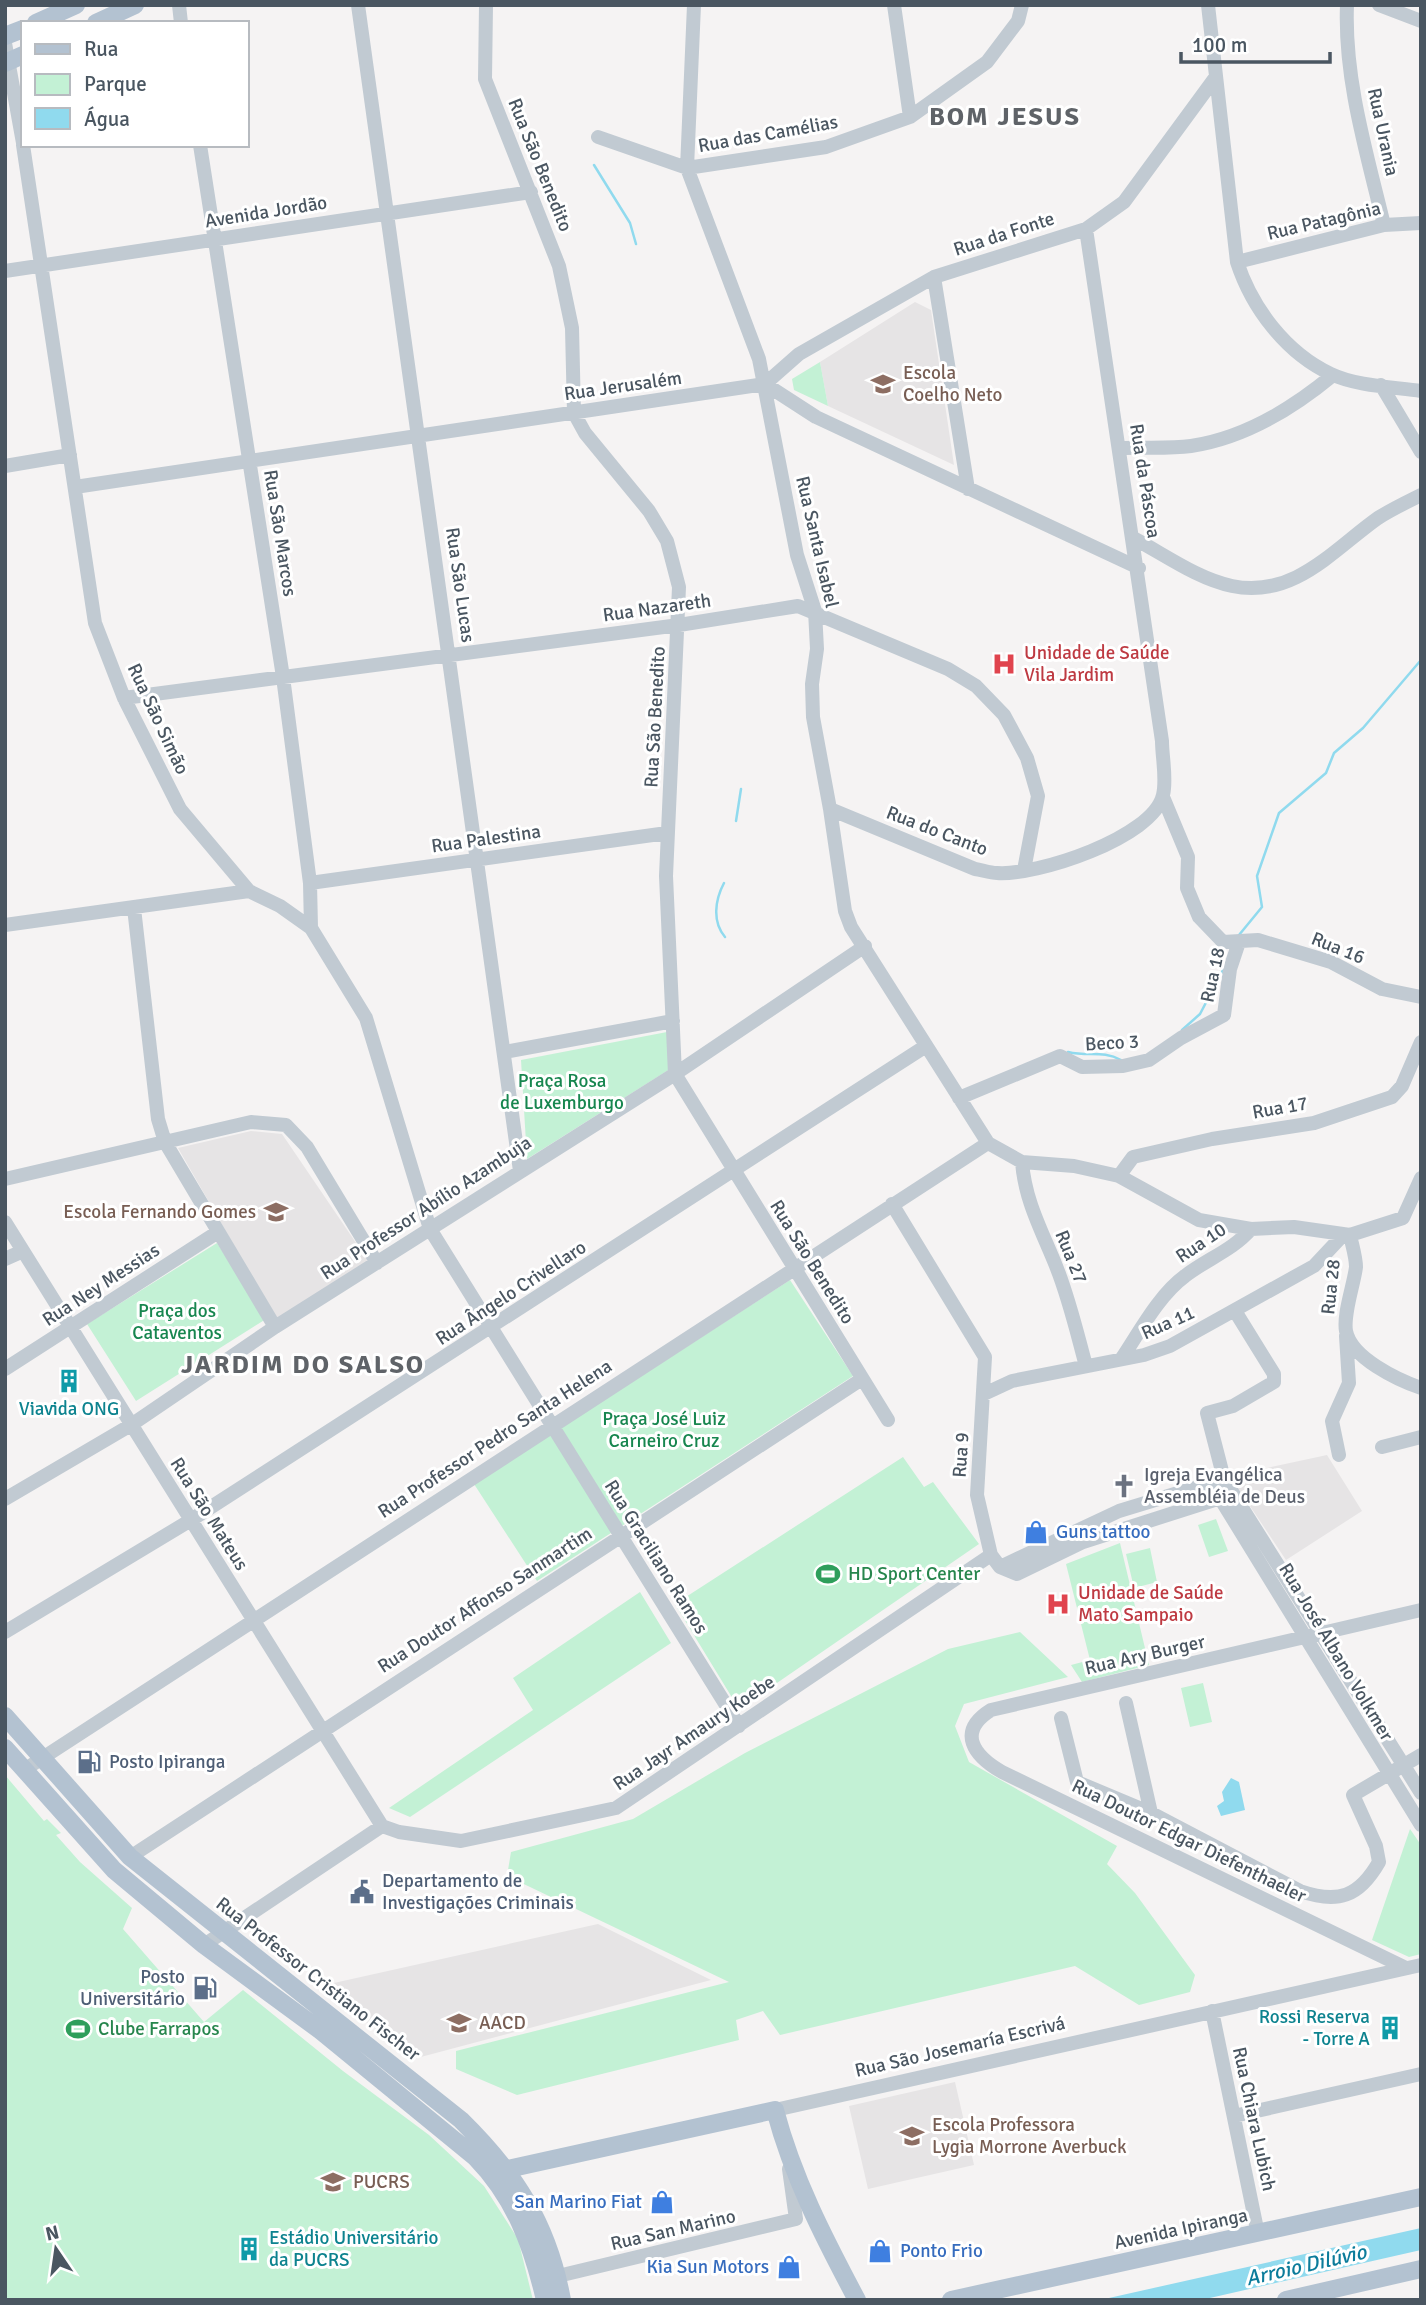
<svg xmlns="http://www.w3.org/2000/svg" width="1426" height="2305" viewBox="0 0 1426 2305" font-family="Signika,sans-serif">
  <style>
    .education { fill: #e6e4e5 }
    .green { fill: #c3f1d5 }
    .water { fill: #90daee }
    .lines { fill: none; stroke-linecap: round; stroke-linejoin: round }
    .stream { stroke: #90daee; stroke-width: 2.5 }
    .minor { stroke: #c1cad2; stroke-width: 14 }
    .major { stroke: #b3c2d1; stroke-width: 18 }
    .labels { text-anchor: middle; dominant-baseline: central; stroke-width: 6; stroke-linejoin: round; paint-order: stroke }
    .street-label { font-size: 19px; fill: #4a5661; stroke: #fff }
    .education-label { font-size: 19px; fill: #785e54; stroke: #fff; text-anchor: start }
    .health-label { font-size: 19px; fill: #be3a42; stroke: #fff; text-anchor: start }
    .park-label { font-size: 19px; fill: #17864f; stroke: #fff }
    .culture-label { font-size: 19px; fill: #0d838f; stroke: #fff }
    .worship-label { font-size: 19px; fill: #5b616d; stroke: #fff; text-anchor: start }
    .shop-label { font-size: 19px; fill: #366cbe; stroke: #fff; text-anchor: start }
    .leisure-label { font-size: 19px; fill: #27864d; stroke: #fff; text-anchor: start }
    .service-label { font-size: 19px; fill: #4e5e75; stroke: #fff; text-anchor: start }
    .water-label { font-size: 21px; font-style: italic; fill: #0c7c9b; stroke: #fff }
    .district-label { font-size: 26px; font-weight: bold; letter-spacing: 2px; fill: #5f6368; stroke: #fff }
  </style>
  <rect width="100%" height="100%" fill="#f5f3f3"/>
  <!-- education -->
  <path class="education" d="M915,302L931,310L954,465L828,406L820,362Z
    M251,1131L282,1134L369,1262L278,1322L178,1148Z
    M1327,1455L1362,1511L1286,1560L1230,1476Z
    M598,1924L711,1980L417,2058L316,1987Z
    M955,2082L974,2165L868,2189L849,2106Z"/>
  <!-- green -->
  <path class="green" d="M820,362L828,406L794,390L792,379Z
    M667,1032L670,1069L527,1159L521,1060Z
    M217,1243L266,1319L136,1401L87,1324Z
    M790,1280L853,1376L537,1581L474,1484Z
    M903,1457L924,1487L933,1482L979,1544L739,1709L675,1604Z
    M1216,1519L1228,1551L1209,1557L1198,1525Z
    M1120,1543L1149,1665L1082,1682L1071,1665L1090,1660L1066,1564Z
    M1150,1548L1157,1582L1134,1588L1126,1554Z
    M640,1592L671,1643L410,1817L389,1808L533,1710L513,1678Z
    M1020,1632L1068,1677L964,1704L955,1726L969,1762L1117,1846L1107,1864L1135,1893L1195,1975L1190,1992L1139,2005L1075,1966L780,2035L763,2011L736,2020L739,2040L517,2095L456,2069V2051L729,1982L507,1876L511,1852L633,1819L745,1753L948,1649Z
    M1203,1683L1212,1722L1190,1727L1181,1688Z
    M5,1775L44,1821L47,1819L61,1833L56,1835L80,1862L132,1908L123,1929L204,2022L243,1990L343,2071L429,2135L484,2186L518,2239L533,2300H5Z
    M1410,1829L1421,1845V1954L1409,1957L1372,1940Z"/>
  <!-- water -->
  <path class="water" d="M1231,1778L1239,1782L1245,1810L1221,1816L1217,1806L1224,1801L1222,1792Z
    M1421,2228V2250L1201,2300H1100Z"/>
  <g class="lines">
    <!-- stream -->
    <path class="stream" d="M594,165L630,223L636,244
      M736,821L741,789
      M724,883C715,900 712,922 725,937
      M1239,935L1262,907L1257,876L1279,813L1326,773L1334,753L1363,728L1421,660
      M1182,1030L1200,1014L1223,970
      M1068,1052C1089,1057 1102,1050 1121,1060"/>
    <!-- minor -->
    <path class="minor" d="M179,5L181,23
      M358,5L520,1171
      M486,5L485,79L559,266L572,328L574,413L585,433L649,511L667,541L679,587L666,876L675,1074L888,1420
      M694,5L687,168L759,359L797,555L815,611L817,649L812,684L813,717L830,809L845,911L851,927L988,1143L1022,1162L1074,1166L1119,1176L1199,1220L1251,1229L1294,1227L1350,1235L1403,1218L1421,1178
      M894,5L910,117
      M1208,5L1237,262C1252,308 1286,353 1331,374C1356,386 1393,387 1421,391
      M1347,5C1344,79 1367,154 1384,225
      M1379,5L1421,21
      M5,43L23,143
      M598,137L687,168L826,147L910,117L987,62L1018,21L1022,5
      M23,145L95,623L124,698L180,809L249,891L280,906L311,928L366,1018L430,1229L739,1726
      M200,145L283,677L310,883L311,928
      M1237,262L1384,225L1421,223
      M5,271L531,192
      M934,277L968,489
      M765,384L799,354L934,277L1086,229L1124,202L1215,78
      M1381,385L1421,452
      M1121,448C1144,447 1168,449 1191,446C1245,438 1292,409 1333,375
      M5,466L70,455
      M75,487L765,384L816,417L1139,568
      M1135,539C1165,555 1198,579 1232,586C1294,599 1334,549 1378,518C1392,509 1407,502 1421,495
      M124,698L679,625L798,606L948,669L976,686L1004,715L1027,758L1038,796L1024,870
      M1163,797L1188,857L1187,888L1199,917L1223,942L1258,940L1331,962L1382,989L1421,997
      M830,809L975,869C982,870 990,873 997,873C1036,876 1153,838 1163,795C1167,779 1162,757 1162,741L1086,229
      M310,883L667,833
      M134,908L158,1119L165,1142L275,1327
      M5,925L249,891
      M504,1052L673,1021
      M959,1098L1060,1056L1082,1067L1123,1066L1149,1060L1181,1038L1224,1015L1230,969L1239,942
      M1022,1162C1025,1201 1042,1231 1056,1266C1069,1298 1077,1333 1086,1366
      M1119,1176L1133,1157L1212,1139L1314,1123L1392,1097L1402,1086L1421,1042
      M5,1179L251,1122L286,1125L307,1147L377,1263
      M892,1204L985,1357L977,1495L991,1555L1000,1567L1017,1574L1083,1542L1233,1494
      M5,1222L382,1826
      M1350,1235C1352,1245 1356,1257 1356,1267C1354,1284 1343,1314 1346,1331C1351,1358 1398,1380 1421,1388
      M5,1259L23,1251
      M1122,1358C1140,1331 1159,1295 1185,1276C1207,1259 1233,1250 1251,1229
      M5,1369L218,1232
      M984,1394L1012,1381L1144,1355L1170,1346L1314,1266L1344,1234
      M1382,1447L1421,1437
      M1339,1455L1332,1421L1349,1383L1346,1336
      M1224,1479L1207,1413L1233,1406L1274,1382V1374L1235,1311
      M1220,1498L1421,1825
      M5,1499L131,1425L275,1327L675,1074L865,946
      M1000,1567L1119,1511L1224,1479L1421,1793
      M5,1632L191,1520L926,1046
      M1126,1703L1151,1813
      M1061,1718L1077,1782L1151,1813L1300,1891C1338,1904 1359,1897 1379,1862L1376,1846L1353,1795L1421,1755
      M24,1770L988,1143
      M382,1826L399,1832L461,1841L616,1808L991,1555
      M130,1857L862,1379
      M204,1945L382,1826
      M1406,1968L1002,1772C974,1756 956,1732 991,1710L1421,1610
      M1212,2011L1258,2234
      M775,2110L1421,1965
      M1234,2116L1421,2074
      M558,2276L796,2219L789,2169"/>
    <!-- major -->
    <path class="major" d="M36,23L76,5
      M96,23L135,5
      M5,36L23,29
      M5,63L23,55
      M5,1716L130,1857L461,2120C515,2173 548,2224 562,2300
      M5,1748L114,1870L204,1945L321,2031L475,2157C515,2198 532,2245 545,2300
      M508,2169L775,2110C793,2178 824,2238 857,2300
      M951,2300L1421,2197
      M1286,2300L1421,2269"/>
  </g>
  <!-- icons -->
  <defs>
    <g id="school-bare" transform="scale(1.89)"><path d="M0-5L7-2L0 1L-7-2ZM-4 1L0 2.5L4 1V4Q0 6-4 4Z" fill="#8d6e63" stroke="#fff" stroke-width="2.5" paint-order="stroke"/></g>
    <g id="hospital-bare" transform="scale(1.89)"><path d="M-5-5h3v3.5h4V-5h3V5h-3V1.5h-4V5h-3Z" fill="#e0444e" stroke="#fff" stroke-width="2.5" paint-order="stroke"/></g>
    <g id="building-bare" transform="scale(1.89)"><path d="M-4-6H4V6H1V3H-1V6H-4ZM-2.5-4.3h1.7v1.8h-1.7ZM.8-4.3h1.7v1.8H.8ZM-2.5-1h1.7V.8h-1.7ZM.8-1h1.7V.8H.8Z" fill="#0f9aa8" stroke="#fff" stroke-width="2.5" paint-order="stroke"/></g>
    <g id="church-bare" transform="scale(1.89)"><path d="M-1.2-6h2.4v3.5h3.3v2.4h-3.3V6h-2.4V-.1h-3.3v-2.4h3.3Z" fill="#6b7280" stroke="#fff" stroke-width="2.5" paint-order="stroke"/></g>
    <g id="shop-bare" transform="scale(1.89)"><path d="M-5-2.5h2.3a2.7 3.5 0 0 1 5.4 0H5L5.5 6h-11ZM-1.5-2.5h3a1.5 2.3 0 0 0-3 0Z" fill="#3f7fe0" stroke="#fff" stroke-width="2.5" paint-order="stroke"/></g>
    <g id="stadium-bare" transform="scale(1.89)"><path d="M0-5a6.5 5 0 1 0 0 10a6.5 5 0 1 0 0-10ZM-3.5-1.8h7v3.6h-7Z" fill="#2e9e5b" stroke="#fff" stroke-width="2.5" paint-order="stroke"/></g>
    <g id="fuel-bare" transform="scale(1.89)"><path d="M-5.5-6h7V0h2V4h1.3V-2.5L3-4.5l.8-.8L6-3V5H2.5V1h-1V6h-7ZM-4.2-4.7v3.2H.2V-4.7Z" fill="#5c6f8a" stroke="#fff" stroke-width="2.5" paint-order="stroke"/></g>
    <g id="civic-bare" transform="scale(1.89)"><path d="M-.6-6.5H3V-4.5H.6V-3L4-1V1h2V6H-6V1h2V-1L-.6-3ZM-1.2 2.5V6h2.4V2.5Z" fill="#5c6f8a" stroke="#fff" stroke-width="2.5" paint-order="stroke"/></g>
    <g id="university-bare" transform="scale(1.89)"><path d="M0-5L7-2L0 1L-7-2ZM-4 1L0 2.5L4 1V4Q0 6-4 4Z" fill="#8d6e63" stroke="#fff" stroke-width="2.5" paint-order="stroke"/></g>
  </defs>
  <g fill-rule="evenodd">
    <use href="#school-bare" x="883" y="384"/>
    <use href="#hospital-bare" x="1004" y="664"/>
    <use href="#school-bare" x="276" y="1212"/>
    <use href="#building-bare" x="69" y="1381"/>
    <use href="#church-bare" x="1124" y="1486"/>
    <use href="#shop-bare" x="1036" y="1532"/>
    <use href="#stadium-bare" x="828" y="1574"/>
    <use href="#hospital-bare" x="1058" y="1604"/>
    <use href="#fuel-bare" x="89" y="1762"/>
    <use href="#civic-bare" x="362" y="1892"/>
    <use href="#fuel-bare" x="205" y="1988"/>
    <use href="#school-bare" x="459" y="2023"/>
    <use href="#building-bare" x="1390" y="2028"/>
    <use href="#stadium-bare" x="78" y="2029"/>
    <use href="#school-bare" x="912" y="2136"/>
    <use href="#university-bare" x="333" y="2182"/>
    <use href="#shop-bare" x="662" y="2202"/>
    <use href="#building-bare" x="249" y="2249"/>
    <use href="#shop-bare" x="880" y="2251"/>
    <use href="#shop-bare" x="789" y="2267"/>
  </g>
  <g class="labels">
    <!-- street labels -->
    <g class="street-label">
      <text transform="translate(1383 132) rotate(78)">Rua Urania</text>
      <text transform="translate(768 134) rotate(-10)">Rua das Camélias</text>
      <text transform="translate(540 165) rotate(68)">Rua São Benedito</text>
      <text transform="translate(266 212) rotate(-9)">Avenida Jordão</text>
      <text transform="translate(1324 221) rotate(-13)">Rua Patagônia</text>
      <text transform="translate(1004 234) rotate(-18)">Rua da Fonte</text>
      <text transform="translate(623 386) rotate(-8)">Rua Jerusalém</text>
      <text transform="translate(1145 481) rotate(81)">Rua da Páscoa</text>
      <text transform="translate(280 533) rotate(81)">Rua São Marcos</text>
      <text transform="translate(817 542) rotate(77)">Rua Santa Isabel</text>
      <text transform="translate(460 585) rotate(82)">Rua São Lucas</text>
      <text transform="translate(657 608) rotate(-8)">Rua Nazareth</text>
      <text transform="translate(655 717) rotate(-87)">Rua São Benedito</text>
      <text transform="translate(158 719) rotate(65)">Rua São Simão</text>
      <text transform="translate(937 831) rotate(21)">Rua do Canto</text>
      <text transform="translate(486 839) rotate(-8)">Rua Palestina</text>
      <text transform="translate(1338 948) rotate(22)">Rua 16</text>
      <text transform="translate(1213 975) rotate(-78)">Rua 18</text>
      <text transform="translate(1112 1043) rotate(-3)">Beco 3</text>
      <text transform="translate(1280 1108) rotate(-10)">Rua 17</text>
      <text transform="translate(426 1208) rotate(-33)">Rua Professor Abílio Azambuja</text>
      <text transform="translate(1201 1243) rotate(-34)">Rua 10</text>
      <text transform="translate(1071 1257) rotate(68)">Rua 27</text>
      <text transform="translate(812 1262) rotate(58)">Rua São Benedito</text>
      <text transform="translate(101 1285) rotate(-33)">Rua Ney Messias</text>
      <text transform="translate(1331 1287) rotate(-84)">Rua 28</text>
      <text transform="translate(511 1293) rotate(-33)">Rua Ângelo Crivellaro</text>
      <text transform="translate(1168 1323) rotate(-24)">Rua 11</text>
      <text transform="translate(495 1439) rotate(-33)">Rua Professor Pedro Santa Helena</text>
      <text transform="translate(961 1455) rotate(-86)">Rua 9</text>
      <text transform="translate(209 1514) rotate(58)">Rua São Mateus</text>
      <text transform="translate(656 1557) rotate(58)">Rua Graciliano Ramos</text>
      <text transform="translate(485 1600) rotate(-33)">Rua Doutor Affonso Sanmartim</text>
      <text transform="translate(1336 1652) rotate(59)">Rua José Albano Volkmer</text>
      <text transform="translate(1145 1655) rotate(-13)">Rua Ary Burger</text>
      <text transform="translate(694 1733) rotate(-34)">Rua Jayr Amaury Koebe</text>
      <text transform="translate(1189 1841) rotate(26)">Rua Doutor Edgar Diefenthaeler</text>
      <text transform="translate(318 1979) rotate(38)">Rua Professor Cristiano Fischer</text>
      <text transform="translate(960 2047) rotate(-13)">Rua São Josemaría Escrivá</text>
      <text transform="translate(1254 2119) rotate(78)">Rua Chiara Lubich</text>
      <text transform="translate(1181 2229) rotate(-12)">Avenida Ipiranga</text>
      <text transform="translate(673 2230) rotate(-13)">Rua San Marino</text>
    </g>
    <!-- education labels -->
    <g class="education-label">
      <text x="903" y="373">Escola<tspan x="903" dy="22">Coelho Neto</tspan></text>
      <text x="256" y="1212" text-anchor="end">Escola Fernando Gomes</text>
      <text x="479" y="2023">AACD</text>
      <text x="932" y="2125">Escola Professora<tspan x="932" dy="22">Lygia Morrone Averbuck</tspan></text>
      <text x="353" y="2182">PUCRS</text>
    </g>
    <!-- health labels -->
    <g class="health-label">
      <text x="1024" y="653">Unidade de Saúde<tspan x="1024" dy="22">Vila Jardim</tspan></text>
      <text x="1078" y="1593">Unidade de Saúde<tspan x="1078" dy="22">Mato Sampaio</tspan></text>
    </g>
    <!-- park labels -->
    <g class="park-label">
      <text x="562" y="1081">Praça Rosa<tspan x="562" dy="22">de Luxemburgo</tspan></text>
      <text x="177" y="1311">Praça dos<tspan x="177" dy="22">Cataventos</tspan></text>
      <text x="664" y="1419">Praça José Luiz<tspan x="664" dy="22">Carneiro Cruz</tspan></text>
    </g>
    <!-- culture labels -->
    <g class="culture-label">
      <text x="69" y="1409">Viavida ONG</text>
      <text x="1370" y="2017" text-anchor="end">Rossi Reserva<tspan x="1370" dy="22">- Torre A</tspan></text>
      <text x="269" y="2238" text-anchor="start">Estádio Universitário<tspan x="269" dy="22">da PUCRS</tspan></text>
    </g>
    <!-- worship labels -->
    <g class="worship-label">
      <text x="1144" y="1475">Igreja Evangélica<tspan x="1144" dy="22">Assembléia de Deus</tspan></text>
    </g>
    <!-- shop labels -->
    <g class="shop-label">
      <text x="1056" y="1532">Guns tattoo</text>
      <text x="642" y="2202" text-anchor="end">San Marino Fiat</text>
      <text x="900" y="2251">Ponto Frio</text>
      <text x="769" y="2267" text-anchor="end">Kia Sun Motors</text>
    </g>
    <!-- leisure labels -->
    <g class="leisure-label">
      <text x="848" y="1574">HD Sport Center</text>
      <text x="98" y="2029">Clube Farrapos</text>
    </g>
    <!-- service labels -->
    <g class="service-label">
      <text x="109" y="1762">Posto Ipiranga</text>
      <text x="382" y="1881">Departamento de<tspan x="382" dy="22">Investigações Criminais</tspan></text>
      <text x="185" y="1977" text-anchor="end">Posto<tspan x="185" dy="22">Universitário</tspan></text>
    </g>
    <!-- water labels -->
    <g class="water-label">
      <text transform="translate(1306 2265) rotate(-13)">Arroio Dilúvio</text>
    </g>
    <!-- district labels -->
    <g class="district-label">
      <text x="1005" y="117">BOM JESUS</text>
      <text x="303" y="1365">JARDIM DO SALSO</text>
    </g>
  </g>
  <!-- border -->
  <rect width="1426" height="2305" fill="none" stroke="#4a5661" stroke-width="14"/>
  <!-- legend -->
  <rect x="21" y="21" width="228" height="126" fill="#ffffff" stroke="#b7bbc0" stroke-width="2"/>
  <rect x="35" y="44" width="35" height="10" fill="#b3c2d1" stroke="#b7bbc0" stroke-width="2"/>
  <text x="84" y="56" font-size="21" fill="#4a5661">Rua</text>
  <rect x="35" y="74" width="35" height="21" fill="#c3f1d5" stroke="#b7bbc0" stroke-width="2"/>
  <text x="84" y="91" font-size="21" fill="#4a5661">Parque</text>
  <rect x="35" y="108" width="35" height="21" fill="#90daee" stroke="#b7bbc0" stroke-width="2"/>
  <text x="84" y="126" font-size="21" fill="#4a5661">Água</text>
  <!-- north arrow -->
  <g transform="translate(56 2249) rotate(347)" stroke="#ffffff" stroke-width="5" paint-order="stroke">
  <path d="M0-5L12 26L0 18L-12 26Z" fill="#4a5661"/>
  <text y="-10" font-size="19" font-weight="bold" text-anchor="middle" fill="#4a5661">N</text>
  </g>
  <!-- scale -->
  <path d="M1181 52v10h149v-10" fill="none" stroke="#4a5661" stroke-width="3.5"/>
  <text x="1192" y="52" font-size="21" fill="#4a5661" stroke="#ffffff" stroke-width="5" paint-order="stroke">100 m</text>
</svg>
